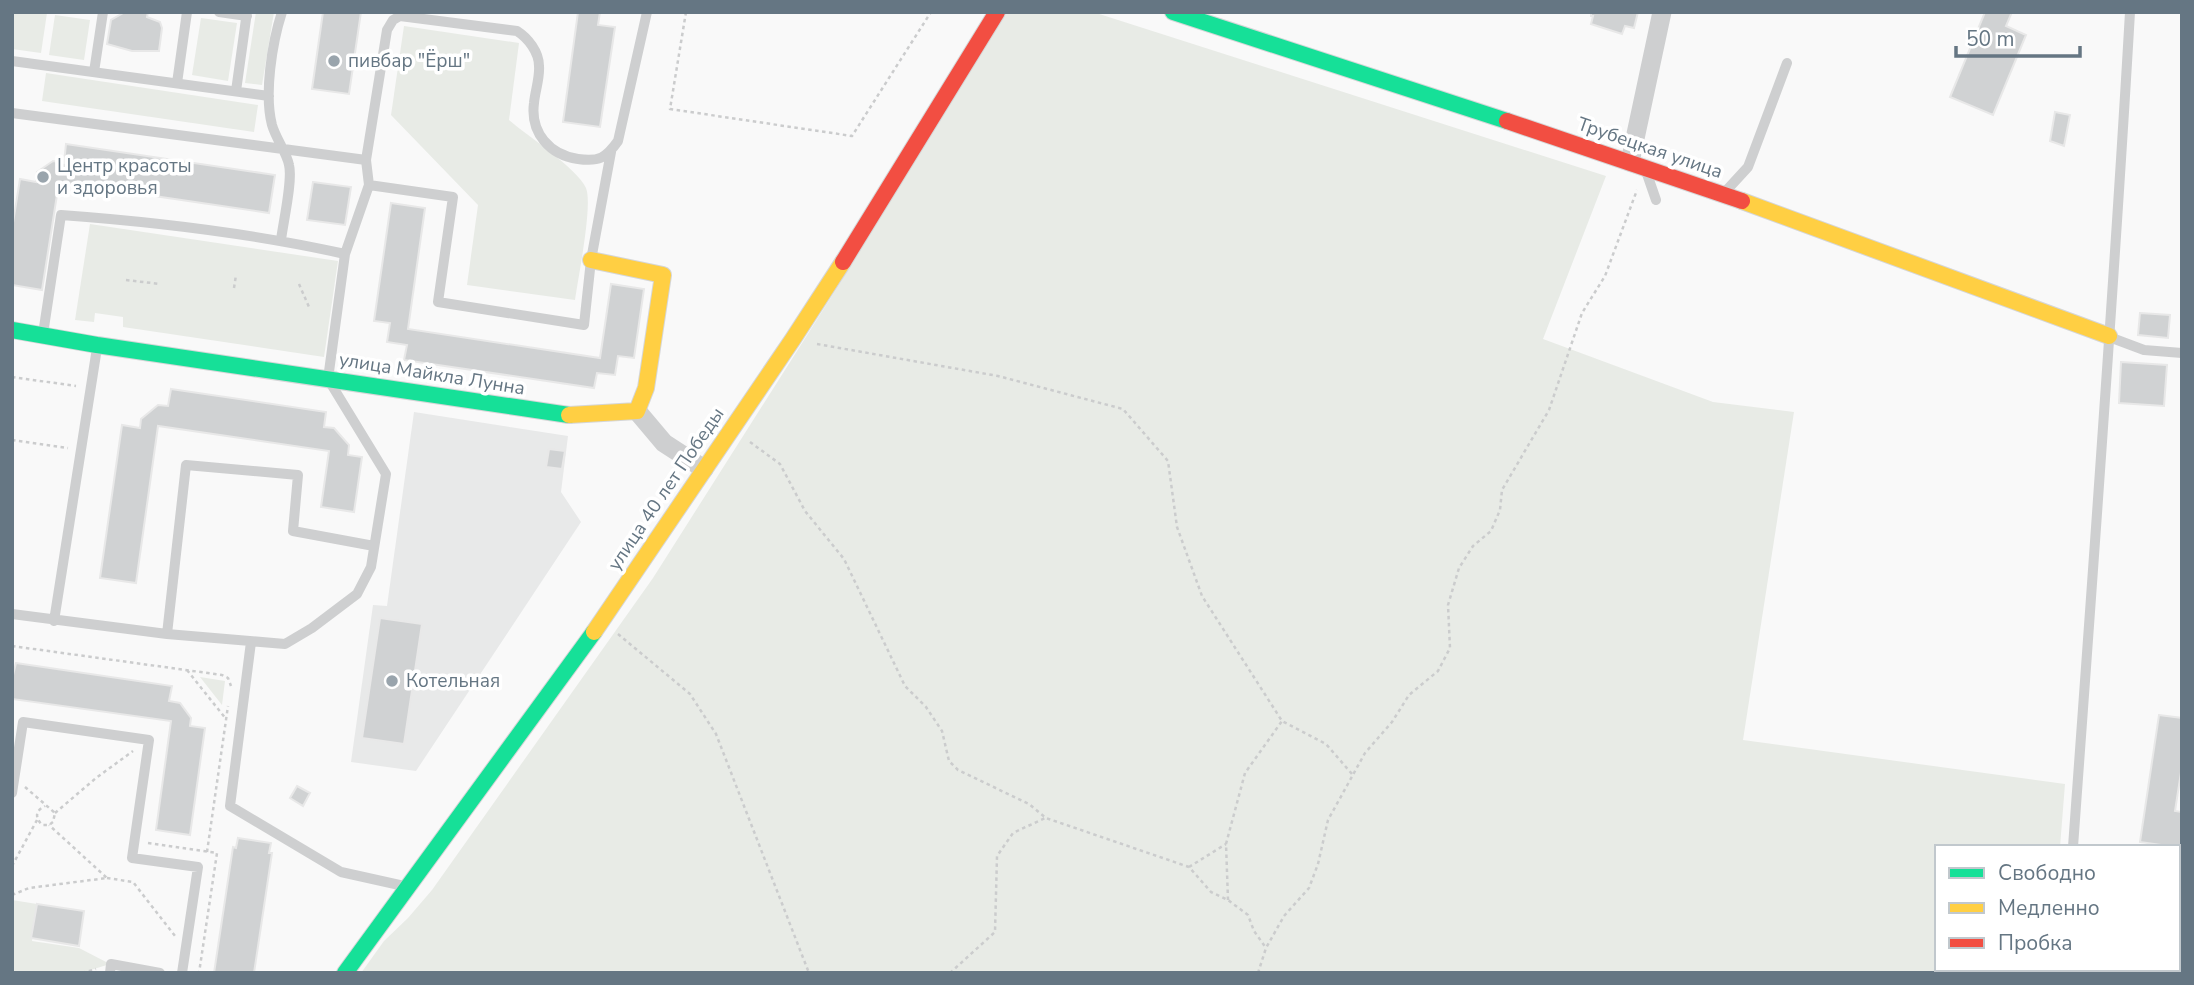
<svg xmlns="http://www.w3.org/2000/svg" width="2194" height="985" viewBox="0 0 2194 985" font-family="'Nunito Sans',sans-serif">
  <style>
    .built { fill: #e8e9e9 }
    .green { fill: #e8ebe6 }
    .building { fill: #d0d2d3; stroke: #e8e8e8; stroke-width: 2 }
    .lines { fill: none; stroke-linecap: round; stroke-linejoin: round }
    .fast-casing { stroke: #d5d6d7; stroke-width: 18 }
    .slow-casing { stroke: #d5d6d7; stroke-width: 18 }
    .jam-casing { stroke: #d5d6d7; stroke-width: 18 }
    .path { stroke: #cbcccd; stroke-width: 2.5; stroke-dasharray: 3.5 3.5; stroke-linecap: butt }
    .lane { stroke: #cecfd0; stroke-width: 10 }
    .street { stroke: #cecfd0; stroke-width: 19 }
    .fast { stroke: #16e098; stroke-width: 16 }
    .slow { stroke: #ffcf43; stroke-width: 16 }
    .jam { stroke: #f24e42; stroke-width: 16 }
    .poi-dot { fill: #99a4ac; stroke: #fff; stroke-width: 2.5 }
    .labels { text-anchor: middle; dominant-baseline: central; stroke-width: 7; stroke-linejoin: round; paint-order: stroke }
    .poi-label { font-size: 19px; fill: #657683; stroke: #fff; text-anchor: start }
    .street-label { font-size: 19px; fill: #657683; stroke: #fff }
  </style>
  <rect width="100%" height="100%" fill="#f9f9f9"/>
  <!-- built -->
  <path class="built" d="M414,412L568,436L561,492L581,522L416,771L351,762L373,605L387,606Z"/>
  <!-- green -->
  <path class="green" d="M12,12L47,13L41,53L12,49Z
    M256,12H274L262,85L245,83Z
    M1006,12H1093L1606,176L1543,339L1713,402L1794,412L1743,740L2065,784L2060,847H1937V969H2050L2049,973H361L384,941L408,918L432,890L653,578L842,280Z
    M55,15L90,20L84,60L49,55Z
    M201,18L237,23L228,81L192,75Z
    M404,26L519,43L509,120C526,135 578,169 586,188C593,205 578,278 575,300L467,285L478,205L391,115Z
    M46,73L258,105L254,132L42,101Z
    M90,224L338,261L324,357L123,327V317L95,313L94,322L75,320Z
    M200,677L225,681L222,705Z
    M12,900L37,904L32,941L79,948L110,964L81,973H12Z"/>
  <!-- building -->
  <path class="building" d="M125,12H148L147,17L160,22L162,28L159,51H132L107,44L111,20Z
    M323,12H361L349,94L312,89Z
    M578,12H600L598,25L615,27L600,127L563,122Z
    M1591,12H1638L1634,28L1625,26L1622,34L1591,24L1593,16H1591Z
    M1985,12H2012L2006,26L2026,35L1993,115L1950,97Z
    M2055,112L2070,115L2064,146L2050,141Z
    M66,144L275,175L269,213L59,182L42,290L12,285V229L20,179L36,182L37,172L53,161L64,163Z
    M313,182L351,187L345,225L307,220Z
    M391,203L425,208L408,329L600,358L611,284L644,289L634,358L618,356L615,375L597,373L594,388L404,360L407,345L387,342L390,323L374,321Z
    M2140,313L2170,315L2168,338L2138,335Z
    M2121,362L2167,365L2164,406L2119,403Z
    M171,389L326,412L324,427L334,428L349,445L348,455L362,457L354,512L321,507L329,451L158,426L136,583L100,578L122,425L140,428L141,419L158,405L168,406Z
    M549,449L565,451L562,469L546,467Z
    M380,618L422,624L404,744L362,738Z
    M16,663L172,686L169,701L180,703L191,718L190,726L205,728L190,835L156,830L171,721L12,699V679Z
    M2159,715L2182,718V766L2175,811L2182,812V848L2140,842Z
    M297,786L310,793L303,806L290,798Z
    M238,838L271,843L269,853H272L254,973H214L233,847L236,848Z
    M37,904L84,911L79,946L31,938Z"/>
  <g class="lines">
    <!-- fast casing -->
    <g class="fast-casing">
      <path id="fast" d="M1173,12L1507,121
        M12,330L97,345L569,415
        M345,973L594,632"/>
    </g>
    <!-- slow casing -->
    <g class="slow-casing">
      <path id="slow" d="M1742,201L2109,336
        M569,415L637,411L646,388L663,275L591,260
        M594,632L793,339L843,262"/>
    </g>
    <!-- jam casing -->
    <g class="jam-casing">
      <path id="jam" d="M1507,121L1742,201
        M843,262L997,12"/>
    </g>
    <!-- path -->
    <path class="path" d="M686,12L670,109L852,136L931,12
      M126,280L160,284
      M299,284L309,307
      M234,288L236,275
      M817,344L998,376L1123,409L1168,461L1177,527L1202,596L1282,721L1326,744L1352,774
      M12,377L76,386
      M12,440L68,448
      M750,442L780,464L805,511L844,559L905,686L926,707L942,731L949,761L958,770L1029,804L1046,818L1189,867L1211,892L1228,900L1248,915L1254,931L1266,948
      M618,634L690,694L716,734L809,973
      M12,646L222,675L228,678L231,686
      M187,670L226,719
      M25,787L55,813L53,822L49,825H42C35,817 35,811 45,806
      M55,813L96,778L133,751
      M148,843L217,853L199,973
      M207,852L228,706
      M12,866L37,820
      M1189,867L1226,844
      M107,878L133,882L175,936
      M12,895L29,888L107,878L49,825
      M1228,900L1226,844L1245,773L1282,721
      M82,973L96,969
      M950,973L995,932L997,856L1013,833L1045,818
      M1258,973L1266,948L1284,916L1309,888L1318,864L1328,820L1365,753L1392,722L1409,695L1438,671L1450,648L1448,605L1459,568L1473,546L1491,531L1500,510L1502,490L1549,410L1582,313L1605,276L1637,190"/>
    <!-- lane -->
    <path class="lane" d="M219,12L247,16
      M12,61L269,96
      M94,72L103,12
      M177,83L187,12
      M236,91L247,12
      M12,113L366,160
      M1647,174L1656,200
      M369,185L453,197L438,302L584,325L591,260L611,152
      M1725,192L1748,167L1787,63
      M281,240C283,223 293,180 289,165C287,153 276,139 272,125C264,94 272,43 282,12
      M43,334L61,215C157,222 251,233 345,254
      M2112,338L2144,350L2182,353
      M12,614L167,634L285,644L312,628L357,594L371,567L386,474L328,379L345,254L369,185L366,160L387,30L393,20L400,16L517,31C528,38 539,52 539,66C540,78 535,91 534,103C530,133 550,155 578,159C599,162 606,158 618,141L647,12
      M54,621L97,348
      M167,634L186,465L298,475L293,531L374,546
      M251,642L230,806L341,872L404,886
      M12,793L23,722L149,740L132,858L198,867L182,973
      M2073,847C2093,569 2114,291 2130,12
      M110,973L111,964L160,973
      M2064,973V969"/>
    <!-- street -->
    <path class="street" d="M1630,162L1662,12
      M637,411L664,443L704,469"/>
    <!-- fast -->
    <use href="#fast" class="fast"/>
    <!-- slow -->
    <use href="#slow" class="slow"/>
    <!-- jam -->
    <use href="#jam" class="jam"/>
  </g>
  <!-- markers -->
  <g class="poi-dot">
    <circle cx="334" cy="61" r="7"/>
    <circle cx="43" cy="177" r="7"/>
    <circle cx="392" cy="681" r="7"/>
  </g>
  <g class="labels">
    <!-- poi labels -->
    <g class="poi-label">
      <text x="348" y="61">пивбар "Ёрш"</text>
      <text x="57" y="166">Центр красоты<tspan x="57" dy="22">и здоровья</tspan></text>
      <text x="406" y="681">Котельная</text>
    </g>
    <!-- street labels -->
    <g class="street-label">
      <text transform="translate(1650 148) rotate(19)">Трубецкая улица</text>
      <text transform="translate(432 374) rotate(9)">улица Майкла Лунна</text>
      <text transform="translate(666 489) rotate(-56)">улица 40 лет Победы</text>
    </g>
  </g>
  <!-- border -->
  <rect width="2194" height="985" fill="none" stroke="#657683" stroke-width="28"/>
  <!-- legend -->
  <rect x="1935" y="845" width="245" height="126" fill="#ffffff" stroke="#c1c8cd" stroke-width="2"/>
  <rect x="1949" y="868" width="35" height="10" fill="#16e098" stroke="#c1c8cd" stroke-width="2"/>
  <text x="1998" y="880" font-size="21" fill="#657683">Свободно</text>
  <rect x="1949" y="903" width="35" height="10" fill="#ffcf43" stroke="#c1c8cd" stroke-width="2"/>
  <text x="1998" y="915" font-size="21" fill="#657683">Медленно</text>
  <rect x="1949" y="938" width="35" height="10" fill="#f24e42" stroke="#c1c8cd" stroke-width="2"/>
  <text x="1998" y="950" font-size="21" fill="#657683">Пробка</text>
  <!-- scale -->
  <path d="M1956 46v10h124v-10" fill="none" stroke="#657683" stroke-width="3.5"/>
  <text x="1966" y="46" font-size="21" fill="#657683" stroke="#ffffff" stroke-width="5" paint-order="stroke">50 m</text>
</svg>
